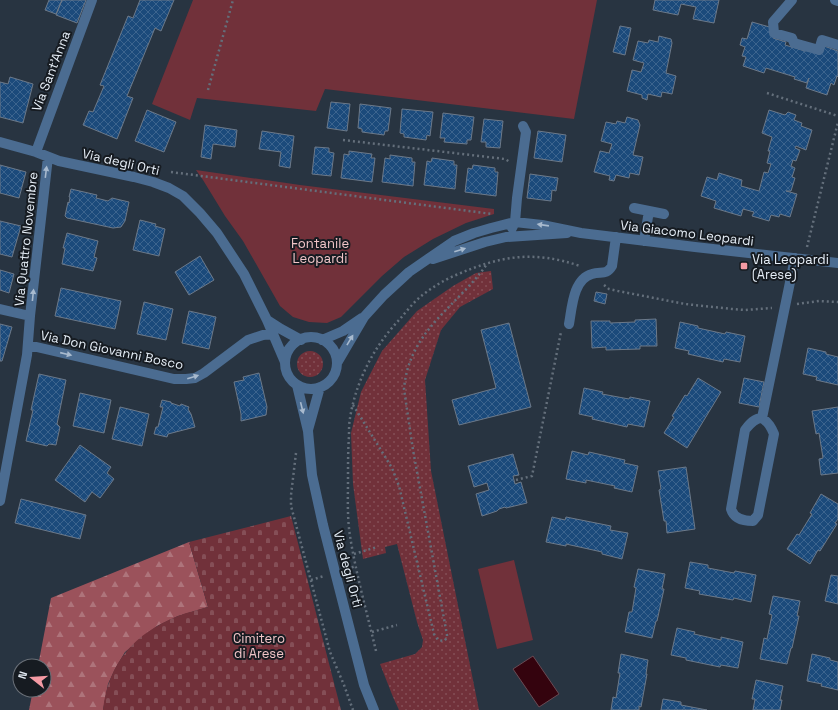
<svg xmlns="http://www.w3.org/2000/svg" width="838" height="710" viewBox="0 0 838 710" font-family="'Space Grotesk',sans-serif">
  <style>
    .grass { fill: url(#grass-dots) }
    .forest { fill: url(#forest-firs) }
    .cemetery { fill: url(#cemetery-stones) }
    .green { fill: #71313a }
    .water { fill: #34030e; stroke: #694a54 }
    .building { fill: url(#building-cross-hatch); stroke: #6c7989 }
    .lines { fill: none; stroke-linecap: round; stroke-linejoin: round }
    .path { stroke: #646f7b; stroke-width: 2.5; stroke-dasharray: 2 3; stroke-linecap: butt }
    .minor { stroke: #4b6c91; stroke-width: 10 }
    .oneway { fill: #a8bace }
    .poi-dot { fill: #f49aa4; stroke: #161b21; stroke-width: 1.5 }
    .labels { text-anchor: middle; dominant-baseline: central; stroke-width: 4; stroke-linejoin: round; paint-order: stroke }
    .street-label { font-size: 13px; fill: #e6eef7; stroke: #161b21 }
    .park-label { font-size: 13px; fill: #f1c5c8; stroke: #161b21 }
    .poi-label { font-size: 13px; fill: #e6eef7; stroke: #161b21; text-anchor: start }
  </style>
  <defs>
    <pattern id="grass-dots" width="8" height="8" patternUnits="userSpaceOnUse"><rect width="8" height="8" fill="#71313a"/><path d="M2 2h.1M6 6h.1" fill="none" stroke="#854f57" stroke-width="1.8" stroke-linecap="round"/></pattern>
    <pattern id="forest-firs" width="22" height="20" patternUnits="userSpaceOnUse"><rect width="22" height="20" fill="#9b525b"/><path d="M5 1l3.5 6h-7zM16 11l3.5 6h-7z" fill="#ae747b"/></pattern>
    <pattern id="cemetery-stones" width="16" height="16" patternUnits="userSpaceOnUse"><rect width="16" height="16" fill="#71313a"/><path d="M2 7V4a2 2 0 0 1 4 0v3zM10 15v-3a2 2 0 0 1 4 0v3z" fill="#854f57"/></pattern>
    <pattern id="building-cross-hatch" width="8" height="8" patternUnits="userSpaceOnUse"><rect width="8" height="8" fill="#1b4a7b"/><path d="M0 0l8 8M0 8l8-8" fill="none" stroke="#3c648e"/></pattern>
  </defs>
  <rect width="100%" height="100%" fill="#283441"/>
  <!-- grass -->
  <path class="grass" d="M491,271L493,289L460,307L441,330L425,380L431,471L479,710H399L393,697L380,664L415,654L422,647L423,640L417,622L397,544L385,547L386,553L363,559L353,484L351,433L361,392L382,351L417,311L453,286L476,273Z
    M297 364a13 13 0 1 1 26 0a13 13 0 1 1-26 0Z"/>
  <!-- forest -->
  <path class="forest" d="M189,542L208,607L178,616L157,626L125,652L115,669L108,684L103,710H29L33,690H44V666H38L51,598Z"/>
  <!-- cemetery -->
  <path class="cemetery" d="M291,516L341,710H103C108,663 135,633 178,616C188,612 198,610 208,607L189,542Z"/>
  <!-- green -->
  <path class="green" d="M193,0H597L574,119L325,89L316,111L197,98L190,120L152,104Z
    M196,170L300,185L494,209V214L466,223L433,239L404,257L382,276L341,317L327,323L309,322L293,317L280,306L243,241L225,216L203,180Z
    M514,560L533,640L497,649L478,569Z"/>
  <!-- water -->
  <path class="water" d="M533,656L559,694L539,707L513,669Z"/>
  <!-- building -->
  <path class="building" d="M49,0H62L56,14L45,10Z
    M62,0H86L77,23L56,15Z
    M140,0H174L161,31L155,28L127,96L133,98L117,139L83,125L89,111L93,112L104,86L100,85L128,16L133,18Z
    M655,0H719L714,23L693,19L696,7L681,4L678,15L653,10Z
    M752,22L773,28L774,34L773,38L786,42L785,45L805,51L824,46L838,51V77L837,76L834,85L831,83L827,95L806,88L809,78L807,83L794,79L795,77L766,68L764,73L743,66L746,57L742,56L745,47L740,45L742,38L747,39Z
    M620,26L631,28L625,55L613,52Z
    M659,36L671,39L672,43L666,73L676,76L672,94L662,92L661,97L648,94L647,100L642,98V95L627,91L632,70L641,72L644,63L633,60L638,41L648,43L649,40L658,42Z
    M10,77L33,84L23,123L0,117V82L8,84Z
    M331,102L350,104L347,131L327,128Z
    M360,104L391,108L388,131H385L384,135L362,132V129L358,128Z
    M402,109L433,112L430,136L427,135L426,140L404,137V134L400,133Z
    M147,110L176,122L164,152L135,141Z
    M769,110L785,115L788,112L796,115L794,120L802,123L801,126L812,130L806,150L796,146L795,148L800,150L796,161L793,160L791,166L795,168L792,177L795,178L791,191H786L797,194L790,217L780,214L779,217L771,215L769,221L752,216L754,212L743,209L741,216L714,208L716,201L701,196L707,177L717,180L719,173L742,180L741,186L759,191L764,172L768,173L771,164L767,163L770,151H768L772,137L762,133Z
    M443,113L474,117L471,140H467V144L444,142L445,138H440Z
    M627,117L638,120L640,125L633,155L643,157L639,175L630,173L629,178L616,175L614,181L609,180L610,176L594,172L600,151L609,153L612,144L601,141L606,122L616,124L617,121L625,123Z
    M484,119L503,121L500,148L486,147V142H481Z
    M205,125L237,130L235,147L213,144L211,159L201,157Z
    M262,131L294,136L290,168L279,166L281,152L259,149Z
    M538,131L566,135L562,162L534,158Z
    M315,147L329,148V152L334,153L331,176L312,174Z
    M349,151L372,154L371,158H375L372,182L341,178L344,154L349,155Z
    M390,155L412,158V162H415L413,186L382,182L385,158L390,159Z
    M432,158L454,161V165H457L455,189L424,185L427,161L431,162Z
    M0,165L26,172L19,198L0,193Z
    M473,165L495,168V172H498L496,196L465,192L468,168L472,169Z
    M530,174L558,178L556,191L552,190L551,201L527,198Z
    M71,189L97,195L96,198L108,201L112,198L129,202L125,221L121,227L113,228L67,218L65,216L68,202L69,203L70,197H69Z
    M140,220L156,224L155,226L165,229L159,256L133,250Z
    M0,221L21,226L12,257L0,254Z
    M67,233L98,241L94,257L97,258L93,271L62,264L65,248H63Z
    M200,256L214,280L189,295L175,272Z
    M0,270L14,274L9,293L0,290Z
    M61,288L121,301L115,329L55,316Z
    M596,292L607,294L605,304L594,301Z
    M144,302L173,309L166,340L137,334Z
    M189,311L216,317L209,349L182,343Z
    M656,319L657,346H640V349L606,350V347L592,348L591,321H610V323L635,322V320Z
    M680,322L698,326V328L725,334L726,332L745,336L740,362L724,359L723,362L688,354L689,351L675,348Z
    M509,323L531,407L459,425L452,400L496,388L481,330Z
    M0,324L12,327L2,361H0Z
    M808,348L826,352V354L838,357V385L816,380L817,377L803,374Z
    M259,373L267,407L266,415L241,421V414L234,382L244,380L243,377Z
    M39,374L66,380L57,424L60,427L56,445L49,444L47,446L26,441L33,410H31Z
    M698,378L721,392L687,448L664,433L674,417L672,416L685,395L687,396Z
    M744,378L764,382L759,407L739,403Z
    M584,388L603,392L602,394L629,399L630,397L650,401L644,427L628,424L627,427L592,419L593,417L579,414Z
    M80,393L111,400L104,433L73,426Z
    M162,400L171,402V403L180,406L181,404L189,407L188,409L191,414L195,427L168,434L167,437L154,434L156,427H158L163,407H160Z
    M120,407L149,414L142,446L112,439Z
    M838,407V473L821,475L819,459L823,458L819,433L816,434L812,411Z
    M80,445L111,467L107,473L114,479L100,498L92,492L85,502L55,480Z
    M572,451L588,455L589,452L625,460L624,463L638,466L632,492L614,488L615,486L586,480V483L566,479Z
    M513,454L519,475L513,476L515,484L521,482L527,503L506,508L505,507L499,509L497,511L482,516L476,494L489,490L487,483L474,487L468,466L486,461Z
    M686,467L695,529L667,533L666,521H664L659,490L661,489L658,471Z
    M821,494L838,504V519L835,523L837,524L820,551L818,550L810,564L787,549L797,534L799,535L812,514L810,513Z
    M21,499L86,515L80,539L15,523Z
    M552,517L565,520L566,517L611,526L610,530L628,533L622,559L602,554V552L566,544V546L546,542Z
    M690,562L708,565V568L734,573L735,571L756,575L751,602L734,598L733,600L699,594L700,591L685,588Z
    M638,569L665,574L662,589H664L657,621H656L652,638L625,632L629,612H632L636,588L634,587Z
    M831,575L838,576V604L825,601Z
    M773,596L800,601L797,616H799L792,648H791L787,664L760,659L764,638L767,639L772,615L769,614Z
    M677,628L695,632L694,634L721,640V637L743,642L738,668L721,665L720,667L686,660V658L671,655Z
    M621,654L648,660L646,674H647L641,707L639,706V710H611L613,697L616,698L620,673H618Z
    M812,654L830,658V660L838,662V690L821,686L822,684L807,681Z
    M756,680L783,686L780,700H782L780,710H753L755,699H752Z
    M663,699L681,702V705L707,710H661Z"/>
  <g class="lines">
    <!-- path -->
    <path class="path" d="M208,90L233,0
      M767,93L838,116
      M343,140L505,159L510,162
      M171,172L492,214
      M807,247L838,122
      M604,285L609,289L618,291L685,304L732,309L745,310L772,308
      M797,304L819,301L838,302
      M353,405L392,468L399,486L434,634L438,640L444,641L447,638V635L413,450L404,389C409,330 457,307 487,264
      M296,453L291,495V506L330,652L344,685L353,710
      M516,480L532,476L561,332
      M354,554L377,547
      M347,569L356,566
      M311,580L324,576
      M372,632L397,625
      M376,651C367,613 356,574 350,536C347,517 348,497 348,478C348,464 348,450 349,436C349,430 349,423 350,418C356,381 374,346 400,319C406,312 413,303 420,297C431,288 444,280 456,275C500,256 533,250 580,266"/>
    <!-- minor -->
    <path class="minor" d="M792,0L773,22L774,33L792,38L794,43L819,50L822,40L838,45
      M835,0L838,1
      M0,142L36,152L59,161L134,177L153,182L169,188L183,196L200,213L217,233L244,274L267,320L285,362
      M36,152L92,0
      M634,208L649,211L644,241
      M649,211L664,214
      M512,228L515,222L517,198L526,132L523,126
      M433,259L485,242L506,237L567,233
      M0,309L30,316L48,157
      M267,320L281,329L301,340
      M569,324C572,308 573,279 592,274C601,271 606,276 612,266L616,237
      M285 363a26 26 0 1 1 52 0a26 26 0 1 1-52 0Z
      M322,340L343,331L362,318
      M28,345L174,379H186L195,378L204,373L248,340L263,335L273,334
      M337,363L364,317L384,295L409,272L454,241L474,233L491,228L515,222L542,225L581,233L695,247L838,263
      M297,385L308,431L312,475L323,525L364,685L374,710
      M762,418C769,423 771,427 774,434L758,515L753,521C743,521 734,519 731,509L745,430C749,425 754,418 762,418L795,258
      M308,430L320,387
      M0,501L27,355L30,316"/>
  </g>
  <!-- one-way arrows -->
  <defs><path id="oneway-solid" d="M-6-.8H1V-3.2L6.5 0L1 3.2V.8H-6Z"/></defs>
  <g class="oneway">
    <use href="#oneway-solid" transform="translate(46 172) rotate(-83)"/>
    <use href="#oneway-solid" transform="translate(543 225) rotate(-172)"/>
    <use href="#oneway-solid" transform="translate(460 250) rotate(-18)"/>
    <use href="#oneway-solid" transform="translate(33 295) rotate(-84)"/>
    <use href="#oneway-solid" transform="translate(350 340) rotate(-59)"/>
    <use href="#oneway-solid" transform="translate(66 354) rotate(13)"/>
    <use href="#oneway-solid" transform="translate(193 377) rotate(-17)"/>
    <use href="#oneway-solid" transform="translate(302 408) rotate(76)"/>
  </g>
  <!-- markers -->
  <rect class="poi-dot" x="740" y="262" width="8" height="8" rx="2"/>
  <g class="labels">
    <!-- street labels -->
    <g class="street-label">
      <text transform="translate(51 71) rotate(-69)">Via Sant'Anna</text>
      <text transform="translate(121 162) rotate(13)">Via degli Orti</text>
      <text transform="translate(687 233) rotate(7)">Via Giacomo Leopardi</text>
      <text transform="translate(26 239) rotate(-84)">Via Quattro Novembre</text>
      <text transform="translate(112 350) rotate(12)">Via Don Giovanni Bosco</text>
      <text transform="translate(348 569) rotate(75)">Via degli Orti</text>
    </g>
    <!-- park labels -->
    <g class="park-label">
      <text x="320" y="243">Fontanile<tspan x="320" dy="15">Leopardi</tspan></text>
      <text x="259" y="638">Cimitero<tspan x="259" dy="15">di Arese</tspan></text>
    </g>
    <!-- poi labels -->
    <g class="poi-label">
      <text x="752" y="259">Via Leopardi<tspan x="752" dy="15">(Arese)</tspan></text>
    </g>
  </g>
  <!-- north arrow -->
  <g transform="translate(32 678) rotate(287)"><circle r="19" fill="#161b21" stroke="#696f77"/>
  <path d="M0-3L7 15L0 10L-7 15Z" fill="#f49aa4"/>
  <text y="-6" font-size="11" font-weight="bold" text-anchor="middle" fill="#e6eef7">N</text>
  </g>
</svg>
